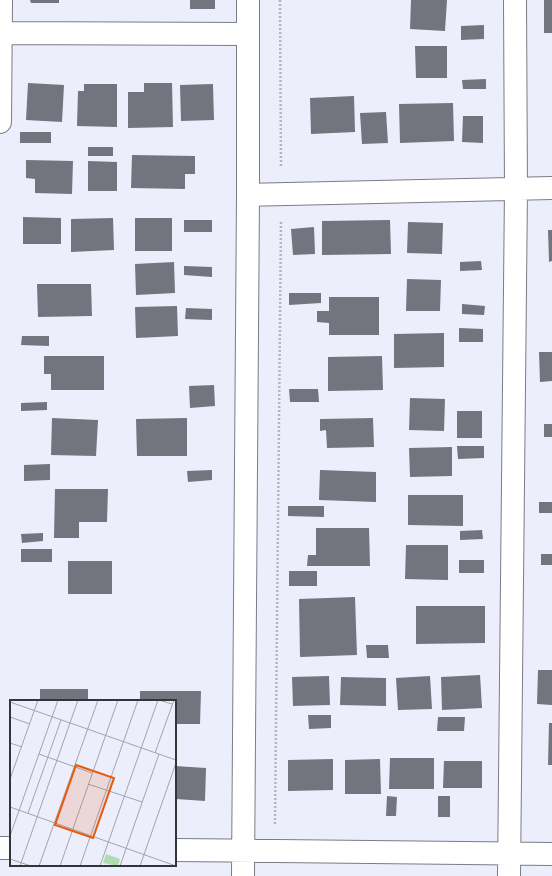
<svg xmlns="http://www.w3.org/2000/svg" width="552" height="876" viewBox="0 0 552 876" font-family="'Varela Round',sans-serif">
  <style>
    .building { fill: #72747e }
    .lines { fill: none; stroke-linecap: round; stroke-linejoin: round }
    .minor-casing { stroke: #7a7c87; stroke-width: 24 }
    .path { stroke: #b4b5c0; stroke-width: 2.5; stroke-dasharray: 2 2; stroke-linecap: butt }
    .minor { stroke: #fff; stroke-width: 22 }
    .inset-road { fill: none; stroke: #a2a4ad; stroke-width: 1 }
    .view { fill: #e8590c; fill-opacity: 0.15; stroke: #e8590c; stroke-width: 2 }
    .inset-edge { fill: none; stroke: #343539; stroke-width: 2 }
  </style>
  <rect width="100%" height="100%" fill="#eceefb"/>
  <!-- building -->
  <path class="building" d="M30,0H59V3H31Z
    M190,0H215V9H190Z
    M411,0H447L445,31L410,29Z
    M544,0H552V33H544Z
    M484,25V39L461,40V26Z
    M415,46H447V78H416Z
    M486,79V89H463L462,80Z
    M28,83L64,85L62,122L26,120Z
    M144,83H172L173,127L128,128V92H144Z
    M84,84H117V127L77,126L78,91H84Z
    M213,84L214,120L181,121L180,85Z
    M354,96L355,132L311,134L310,98Z
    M453,103L454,141L400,143L399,104Z
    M386,112L388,143L362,144L360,113Z
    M463,116H483V143L462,142Z
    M20,132H51V143H20Z
    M88,147H113V156H88Z
    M132,155L195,156V174H185V189L131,188Z
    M26,160L73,161L72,194L35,193V179L26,178Z
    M88,161L117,162V191H88Z
    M23,217L61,218V244H23Z
    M113,218L114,250L71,252V219Z
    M135,218H172V251H135Z
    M184,220H212V232H184Z
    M390,220L391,254L322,255V221Z
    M408,222L443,223L442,254L407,253Z
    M314,227L315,254L293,255L291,229Z
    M548,230H552V261L549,262Z
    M481,261L482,270L460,271V262Z
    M174,262L175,293L136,295L135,264Z
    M184,266L212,267V277L184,275Z
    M407,279L441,280L440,311H406Z
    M37,284H91L92,316L38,317Z
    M289,293H321V303L289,305Z
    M329,297H379V335H329V323L317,322V311H329Z
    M462,304L485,306L484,315L462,314Z
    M177,306L178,336L136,338L135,307Z
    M186,308L212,309V320L185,319Z
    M459,328L483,329V342H459Z
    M444,333V367L394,368V334Z
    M22,336H49V346L21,345Z
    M539,352H552V381L540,382Z
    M44,356H104V390H51V374H44Z
    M382,356L383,390L328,391V357Z
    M214,385L215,406L190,408L189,386Z
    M289,389H318L319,402H290Z
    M410,398L445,399L444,431L409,430Z
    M47,402V410L21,411V403Z
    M457,411H482V438H457Z
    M52,418L98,420L96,456L51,455Z
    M187,418V456H137L136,419Z
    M373,418L374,447L327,448L326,430L320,431V419Z
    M544,424H552V437H544Z
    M457,446H484V458L458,459Z
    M452,447V476L410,477L409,448Z
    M50,464V480L24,481V465Z
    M212,470V480L188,482L187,471Z
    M320,470L376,472V502L319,500Z
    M55,489H108L107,522H79V538H54Z
    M408,495H463V526L408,525Z
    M539,502H552V513H539Z
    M288,506H324V517L288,516Z
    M316,528H369L370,566H307L308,555H316Z
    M482,530L483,539L460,540V531Z
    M43,533V541L22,543L21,534Z
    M406,545H448V580L405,579Z
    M21,549H52V562H21Z
    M541,554H552V565H541Z
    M459,560H484V573H459Z
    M68,561H112V594H68Z
    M289,571H317V586H289Z
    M355,597L357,655L300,657L299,599Z
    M416,606H485V643L416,644Z
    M366,645H388L389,658H367Z
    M538,670H552V705L537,704Z
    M480,675L482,708L442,710L441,677Z
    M329,676L330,705L293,706L292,677Z
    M430,676L432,709L398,710L396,678Z
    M341,677L386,678V706L340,705Z
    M40,689H88V701H40Z
    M140,691H201L200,724H175V701H140Z
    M308,715H331V728L309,729Z
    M438,717H465L464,731H437Z
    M549,723H552V765H548Z
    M390,758H434V789H389Z
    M333,759V790L288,791V760Z
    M380,759L381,794H345V760Z
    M444,761H482V788H443Z
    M175,766L206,768L205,801L176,799V804L175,803Z
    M387,796L397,797L396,816H386Z
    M438,796H450V817H438Z"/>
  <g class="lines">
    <!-- minor casing -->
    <g class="minor-casing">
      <path id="minor" d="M0,33L247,34
        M0,122L1,0
        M248,195L552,188
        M0,848H11
        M175,850L552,854
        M243,876L248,195V0
        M509,876L516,189L515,0"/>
    </g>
    <!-- path -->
    <path class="path" d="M280,0L281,168
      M275,824L281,221"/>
    <!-- minor -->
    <use href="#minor" class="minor"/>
  </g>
  <!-- overview -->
  <g transform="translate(10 700)">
    <rect width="166" height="166" fill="#eceefb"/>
    <path d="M96,154L110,159L108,166L93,163Z" fill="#b0dcae"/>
    <path class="inset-road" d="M149,0L162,4M0,2L166,60M0,17L20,24M0,43L12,47M145,53L164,0M29,54L82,73M0,79L28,0M78,84L132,102M0,107L166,166M18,113L51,20M0,136L48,0M0,159L21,166M10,166L68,0M29,166L88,0M50,166L108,0M70,166L128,0M90,166L148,0M110,166L149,54M130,166L166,63"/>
    <path class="view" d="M66,65L104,78L83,138L45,125Z"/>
    <rect width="166" height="166" class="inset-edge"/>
  </g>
</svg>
